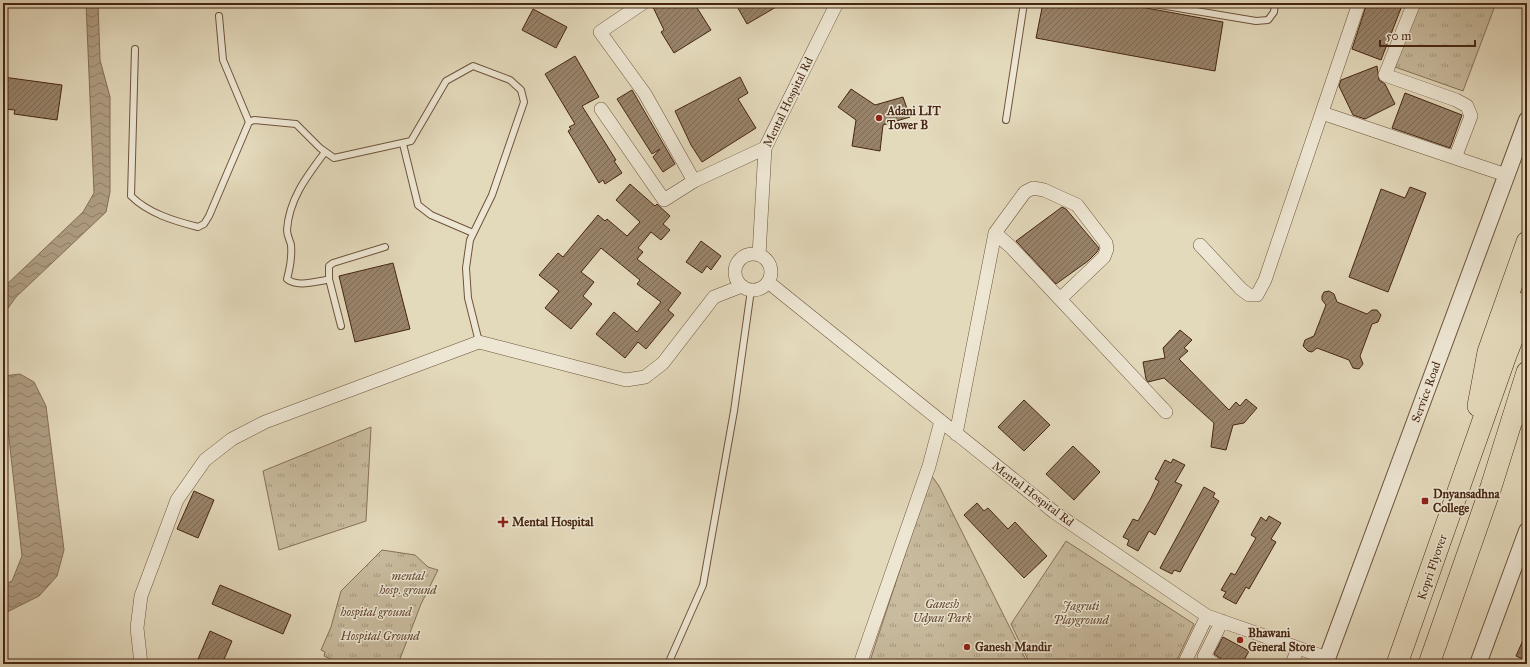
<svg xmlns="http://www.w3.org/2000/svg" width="1530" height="667" viewBox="0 0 1530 667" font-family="'IM FELL Great Primer',serif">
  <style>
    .grass { fill: url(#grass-tufts); stroke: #887058 }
    .water { fill: url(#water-waves); stroke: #856d55 }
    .building { fill: url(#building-hatch); stroke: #472612 }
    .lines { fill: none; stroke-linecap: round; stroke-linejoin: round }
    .service-casing { stroke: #6e533c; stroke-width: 8 }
    .minor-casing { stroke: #6e533c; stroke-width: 14 }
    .tertiary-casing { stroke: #6e533c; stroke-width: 18 }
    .trunk-casing { stroke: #472612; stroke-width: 22 }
    .service { stroke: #ede6d3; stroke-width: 6 }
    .minor { stroke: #ede6d3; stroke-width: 13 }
    .tertiary { stroke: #ede6d3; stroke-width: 16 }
    .trunk { stroke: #e3d9bb; stroke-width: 21 }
    .poi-dot { fill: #8f2418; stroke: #ede6d3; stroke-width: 1.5 }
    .labels { text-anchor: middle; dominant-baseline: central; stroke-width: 3; stroke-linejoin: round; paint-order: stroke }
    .street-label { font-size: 12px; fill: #472612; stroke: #ede6d3 }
    .poi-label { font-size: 12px; font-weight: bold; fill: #472612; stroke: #ede6d3; text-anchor: start }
    .park-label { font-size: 12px; font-style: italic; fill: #61442e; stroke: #ede6d3 }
  </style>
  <defs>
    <pattern id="grass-tufts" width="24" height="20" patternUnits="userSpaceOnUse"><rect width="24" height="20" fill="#c8bb9e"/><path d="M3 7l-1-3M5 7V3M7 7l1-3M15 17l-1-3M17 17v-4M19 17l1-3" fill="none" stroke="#a4987f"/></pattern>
    <pattern id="water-waves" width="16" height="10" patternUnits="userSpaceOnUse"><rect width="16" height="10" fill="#ae9c82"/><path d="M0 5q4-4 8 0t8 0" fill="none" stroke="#8f7f69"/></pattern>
    <pattern id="building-hatch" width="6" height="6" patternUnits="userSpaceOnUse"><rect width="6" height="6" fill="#98836a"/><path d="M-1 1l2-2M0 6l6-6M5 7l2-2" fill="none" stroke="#7e6b56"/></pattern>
  </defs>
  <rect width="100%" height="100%" fill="#e3d9bb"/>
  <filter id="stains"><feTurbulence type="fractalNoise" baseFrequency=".005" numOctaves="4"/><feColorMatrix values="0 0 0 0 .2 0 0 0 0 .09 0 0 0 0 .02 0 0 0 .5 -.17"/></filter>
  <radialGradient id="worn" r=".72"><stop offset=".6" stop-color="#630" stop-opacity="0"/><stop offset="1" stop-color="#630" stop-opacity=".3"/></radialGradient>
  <!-- grass -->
  <path class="grass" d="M1418,3H1496L1463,91L1395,67Z
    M371,427L366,521L279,550L263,471Z
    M931,475L939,486L1028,664H869Z
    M1066,541L1194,624L1175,664H1030L1011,624Z
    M382,550L415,555L428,567L438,570L421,604L398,664H343L324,656L325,652L321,650L331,627L341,591Z"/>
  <!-- water -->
  <path class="water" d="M86,3H98L100,60L110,97V192L106,212L16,297L3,315V288L83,212L94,193Z
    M20,374L34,382L46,406L64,550L57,576L39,596L3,614V585L12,581L22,556L7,420L3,416V376Z"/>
  <!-- building -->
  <path class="building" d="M651,3H694L711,30L674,53L661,32L664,30Z
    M735,3H783L747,24Z
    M1043,3H1119L1223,22L1215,71L1036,38Z
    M1367,3H1403L1381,60L1352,49Z
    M533,9L567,27L556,48L522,30Z
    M575,56L599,97L582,106L616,160L614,161L622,173L605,184L603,180L599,183L574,141L568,131L571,129L569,127L575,124L545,74Z
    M1377,66L1379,80L1385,84L1395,104L1365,119L1353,115L1339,86L1341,80Z
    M3,77L62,85L57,120L14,114L15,110L3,109Z
    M740,77L748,93L738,99L756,128L702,162L691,145L675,111Z
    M851,89L875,105L903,97L910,117L883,125L880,151L852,146L856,120L838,107Z
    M632,90L675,164L663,172L653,157L660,149L652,154L617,99Z
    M1405,93L1462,115L1450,148L1392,128Z
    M630,184L655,206L657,204L670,216L663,224L670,230L661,240L651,232L638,248L643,252L637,259L681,293L668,310L674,315L646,349L638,342L625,358L596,334L614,312L637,332L661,302L637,284L640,280L601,248L581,272L594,282L583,296L592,304L571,329L545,308L559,291L539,275L558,253L563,257L598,215L605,221L607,219L627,236L640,222L616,200Z
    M1410,187L1426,193L1388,292L1349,277L1381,189L1405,198Z
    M1062,207L1066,209L1099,248L1097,252L1088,261L1056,284L1016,241Z
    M701,241L721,256L711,270L707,266L702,273L686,262Z
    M393,263L410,329L355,342L339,276Z
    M1329,291L1334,294L1337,302L1367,314L1372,310H1377L1381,315L1378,322L1372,324L1360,356L1363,364L1359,369L1353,368L1349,360L1317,348L1312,352L1308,351L1303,346L1305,340L1314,336L1326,305L1322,300V296L1324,292Z
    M1180,330L1192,340L1184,348L1188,351L1179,359L1229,410L1236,402L1240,406L1246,399L1257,408L1244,423L1233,425L1226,450L1211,447L1214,423L1164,378L1148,382L1146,379L1143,362L1165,358L1163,348Z
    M1024,400L1050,425L1024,451L998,427Z
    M1073,446L1100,472L1074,500L1046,474Z
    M1173,459L1185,465L1175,482L1182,485L1155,535L1149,531L1138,551L1127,545L1129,540L1123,537L1133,519L1138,521L1151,498L1159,481L1155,479L1165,460L1171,463Z
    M1204,487L1215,493L1213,497L1219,501L1180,572L1174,570L1172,574L1160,568Z
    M194,491L214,500L198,538L177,529Z
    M977,503L984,511L988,508L1008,529L1015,522L1047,556L1024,578L964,515Z
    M1269,516L1281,523L1271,539L1276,542L1249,589L1246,587L1236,604L1223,597L1226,592L1221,590L1231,573L1235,575L1256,538L1251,535L1261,517L1266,521Z
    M220,585L291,615L283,634L212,604Z
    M210,631L232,641L222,664H196Z
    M1527,631V661L1516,656Z
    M1223,637L1249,651L1242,664H1229L1214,654Z"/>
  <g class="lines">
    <!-- service casing -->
    <g class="service-casing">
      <path id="service" d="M1148,3L1256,21L1268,20L1274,12L1275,3
        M219,16L223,60L249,122
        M135,49L131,196C148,213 174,221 198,227L204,224L209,216L249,122L254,120L296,124L320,148L334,158L411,141L446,81L473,66L510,80L521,90L524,102L492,195L470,240L466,268L468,298L479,342
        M1006,120L1024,3
        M403,144L418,205L431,215L473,233
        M325,152C307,176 289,199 287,230C287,236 290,240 291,245C292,256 290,268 287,279C296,287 314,282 326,280L329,279V266L333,263L385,247
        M329,279L341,326
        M668,664L703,585L734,411L751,290"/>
    </g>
    <!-- minor casing -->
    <g class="minor-casing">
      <path id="minor" d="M643,3L600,32L645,94L694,181L765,148
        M1414,3L1385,75L1456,100L1467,106L1471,116L1455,158
        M601,109L664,200L694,181
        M1322,113L1506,175
        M995,233L1025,192L1033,188L1044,190L1077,205L1106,243L1107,249L1104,257L1060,299
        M1200,245L1241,289L1249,295H1257L1265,280L1359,3
        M735 272a18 18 0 1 1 36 0a18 18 0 1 1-36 0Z
        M759,255L765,148L837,3
        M768,282L1054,512L1207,616L1327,658
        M956,434L995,233L1011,247L1166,412
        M141,664L137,628L141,596L177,500L205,460L232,439L265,422L479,342L626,380L645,377L663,363L714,297L742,286
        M860,664L929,466L941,421
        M1184,664L1207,616
        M1215,664L1204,657L1222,621
        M1292,664L1298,648"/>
    </g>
    <!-- tertiary casing -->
    <g class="tertiary-casing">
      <path id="tertiary" d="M1525,418H1527
        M1325,664L1527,120
        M1478,664L1527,531"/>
    </g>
    <!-- trunk casing -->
    <g class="trunk-casing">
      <path id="trunk" d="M1478,406L1488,352L1527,242
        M1397,664L1505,358L1527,301
        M1429,664L1491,487L1527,372"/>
    </g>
    <!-- service -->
    <use href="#service" class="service"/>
    <!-- minor -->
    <use href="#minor" class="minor"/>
    <!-- tertiary -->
    <use href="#tertiary" class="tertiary"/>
    <!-- trunk -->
    <use href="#trunk" class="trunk"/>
  </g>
  <!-- markers -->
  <g class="poi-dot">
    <circle cx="879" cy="118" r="4"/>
    <rect x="1421" y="497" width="8" height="8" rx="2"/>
    <path d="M501 516h4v4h4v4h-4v4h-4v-4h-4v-4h4z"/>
    <circle cx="1240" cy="640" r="4"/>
    <circle cx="967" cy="647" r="4"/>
  </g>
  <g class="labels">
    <!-- street labels -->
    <g class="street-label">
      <text transform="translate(788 102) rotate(-64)">Mental Hospital Rd</text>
      <text transform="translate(1426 392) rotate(-70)">Service Road</text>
      <text transform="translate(1033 494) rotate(37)">Mental Hospital Rd</text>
      <text transform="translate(1432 567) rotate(-71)">Kopri Flyover</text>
    </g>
    <!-- poi labels -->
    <g class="poi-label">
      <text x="887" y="111">Adani LIT<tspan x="887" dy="14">Tower B</tspan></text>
      <text x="1433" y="494">Dnyansadhna<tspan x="1433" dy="14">College</tspan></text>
      <text x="512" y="522">Mental Hospital</text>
      <text x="1248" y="633">Bhawani<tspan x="1248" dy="14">General Store</tspan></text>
      <text x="975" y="647">Ganesh Mandir</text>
    </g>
    <!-- park labels -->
    <g class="park-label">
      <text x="408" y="576">mental<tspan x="408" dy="14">hosp. ground</tspan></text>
      <text x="942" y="604">Ganesh<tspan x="942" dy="14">Udyan Park</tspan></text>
      <text x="1081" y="606">Jagruti<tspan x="1081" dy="14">Playground</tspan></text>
      <text x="376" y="612">hospital ground</text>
      <text x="380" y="636">Hospital Ground</text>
    </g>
  </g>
  <!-- margin -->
  <rect width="1530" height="667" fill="none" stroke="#e3d9bb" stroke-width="16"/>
  <rect x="4" y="4" width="1522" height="659" fill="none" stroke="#472612" stroke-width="2"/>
  <rect x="8" y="8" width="1514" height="651" fill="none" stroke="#472612"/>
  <!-- scale -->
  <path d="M1380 40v6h95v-6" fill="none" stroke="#472612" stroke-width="2"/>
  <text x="1386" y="40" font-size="12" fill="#472612" stroke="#ede6d3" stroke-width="3" paint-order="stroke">50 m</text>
  <rect width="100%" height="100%" filter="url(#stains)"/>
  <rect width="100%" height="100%" fill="url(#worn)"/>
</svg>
